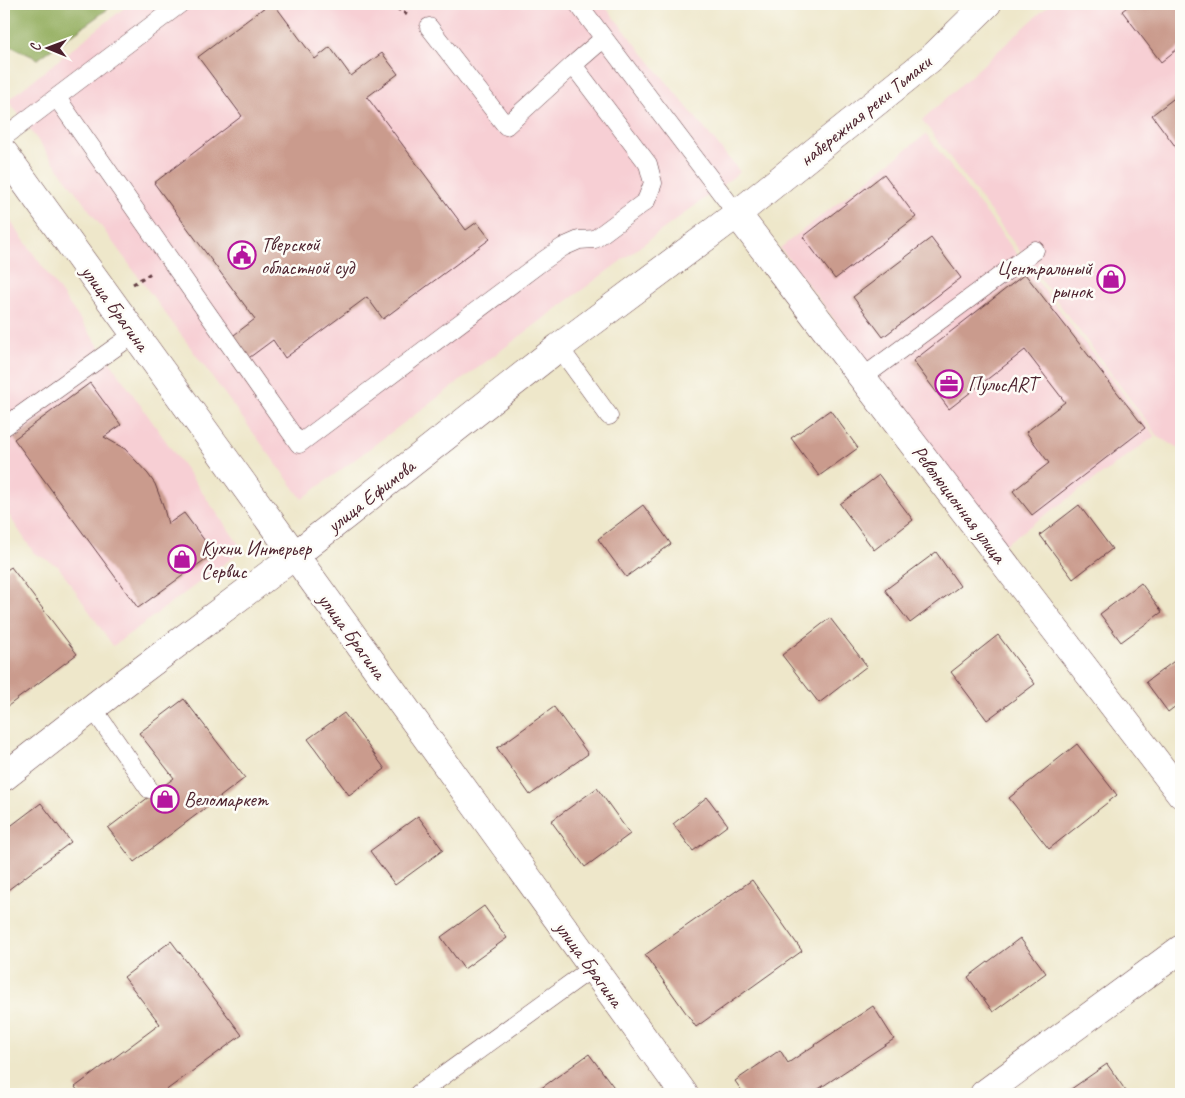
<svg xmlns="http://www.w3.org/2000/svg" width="1185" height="1098" viewBox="0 0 1185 1098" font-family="Caveat,sans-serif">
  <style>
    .built { fill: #f7cfd4 }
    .forest { fill: #94af61; stroke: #6f6746 }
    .building { fill: #ca9b8d }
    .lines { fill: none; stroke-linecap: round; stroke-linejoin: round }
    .lane-casing { stroke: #633d43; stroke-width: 19 }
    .street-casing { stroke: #633d43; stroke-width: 29 }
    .secondary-casing { stroke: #633d43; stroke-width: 29 }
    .path { stroke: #633d43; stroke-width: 3; stroke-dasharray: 4 4; stroke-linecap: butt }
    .lane { stroke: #fff; stroke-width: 18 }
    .street { stroke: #fff; stroke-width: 28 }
    .secondary { stroke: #fff; stroke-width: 28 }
    .labels { text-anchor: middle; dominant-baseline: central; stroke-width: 5; stroke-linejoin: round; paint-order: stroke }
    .street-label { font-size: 20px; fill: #4a1f2b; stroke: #fdfcf7 }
    .poi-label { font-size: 20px; fill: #4a1f2b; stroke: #fdfcf7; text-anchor: start }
  </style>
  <rect width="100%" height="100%" fill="#fdfcf7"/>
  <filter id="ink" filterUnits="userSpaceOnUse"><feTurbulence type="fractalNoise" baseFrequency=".02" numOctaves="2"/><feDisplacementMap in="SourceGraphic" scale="10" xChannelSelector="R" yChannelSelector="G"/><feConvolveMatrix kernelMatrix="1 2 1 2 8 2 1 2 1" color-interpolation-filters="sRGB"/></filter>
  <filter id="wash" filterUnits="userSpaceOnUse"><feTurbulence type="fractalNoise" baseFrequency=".0096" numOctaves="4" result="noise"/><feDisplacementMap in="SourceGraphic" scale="20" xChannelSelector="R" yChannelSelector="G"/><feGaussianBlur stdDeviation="1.12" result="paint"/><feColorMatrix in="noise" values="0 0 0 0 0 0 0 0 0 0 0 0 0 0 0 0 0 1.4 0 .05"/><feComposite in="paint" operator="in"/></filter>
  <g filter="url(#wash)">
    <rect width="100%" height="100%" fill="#eee7ca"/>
    <!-- built -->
    <path class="built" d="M129,4H603L740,172L302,499L8,100Z
      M1050,4H1181V449L1159,438L922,120Z
      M926,134L1155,436L1005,544L780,248Z
      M4,212L243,550L113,646L58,566L34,553L4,508Z"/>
    <!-- forest -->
    <path class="forest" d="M4,4H115L38,59L4,43Z"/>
    <g id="blocks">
      <!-- building -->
      <path class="building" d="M269,4H274L315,59L330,47L351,76L382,53L398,74L367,97L466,230L477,222L490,239L383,319L367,297L285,358L273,340L246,360L230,338L255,319L154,183L242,116L198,57Z
        M1131,4H1181V46L1161,62L1122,11Z
        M1181,93V154L1152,115Z
        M884,174L916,217L835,279L803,237Z
        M931,238L961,278L883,337L853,297Z
        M1025,274L1145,428L1032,515L1013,491L1049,463L1026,432L1065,402L1025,350L949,409L913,361Z
        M90,383L121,425L104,437L125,449L148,474L155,484L163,505L168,524L184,513L214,553L138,608L14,439Z
        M830,410L858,448L819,476L791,438Z
        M879,475L913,520L874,550L840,504Z
        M643,505L671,544L626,577L598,539Z
        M1079,505L1112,549L1073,579L1040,535Z
        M936,552L960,586L910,623L885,590Z
        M11,567L77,654L4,709V572Z
        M1141,583L1162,612L1121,642L1100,614Z
        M830,618L867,666L819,703L782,655Z
        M998,635L1035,684L987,720L951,672Z
        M1181,656V702L1168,712L1146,682Z
        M184,699L245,778L134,862L108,828L174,778L139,733Z
        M554,707L588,754L530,795L497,748Z
        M344,713L385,769L349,795L308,739Z
        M1077,744L1117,795L1049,849L1009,798Z
        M597,788L630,834L585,867L551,821Z
        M707,797L728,825L693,851L673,824Z
        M41,803L71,842L4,893V831Z
        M418,816L443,850L395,885L370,851Z
        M752,880L802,951L696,1027L645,955Z
        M484,906L507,938L464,969L441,937Z
        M1020,938L1046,973L993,1012L968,977Z
        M171,941L242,1035L161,1094H80L75,1087L160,1024L124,977Z
        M873,1006L894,1039L811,1094H744L735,1081L780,1050L788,1063Z
        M589,1054L619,1094H533Z
        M1107,1064L1128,1094H1064Z"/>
    </g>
  </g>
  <g filter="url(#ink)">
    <use href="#blocks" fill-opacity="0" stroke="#633d43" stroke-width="1"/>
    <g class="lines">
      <!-- lane casing -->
      <g class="lane-casing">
        <path id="lane" d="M578,4L737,214
          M429,27L506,126L573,65
          M57,98L299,444L540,263L563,247L579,240L595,239L646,201L653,183L648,164L573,65L604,38
          M4,137L180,4
          M559,347L609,416
          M862,378L1035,250
          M4,427L134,334
          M92,707L149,789
          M418,1094L592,968"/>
      </g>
      <!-- street casing -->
      <g class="street-casing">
        <path id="street" d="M737,214L1181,794
          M4,777L118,688L294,556
          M984,1094L1181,949"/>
      </g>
      <!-- secondary casing -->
      <g class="secondary-casing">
        <path id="secondary" d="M4,153L684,1094
          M294,556L559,347L737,214L935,55L987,4"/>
      </g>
      <!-- path -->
      <path class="path" d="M390,4L409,16
        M133,284L151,273"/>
      <!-- lane -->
      <use href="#lane" class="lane"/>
      <!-- street -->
      <use href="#street" class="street"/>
      <!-- secondary -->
      <use href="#secondary" class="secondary"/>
    </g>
  </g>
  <!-- icons -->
  <defs>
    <g id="civic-ring" transform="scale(1.4375)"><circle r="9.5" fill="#fdfcf7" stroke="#b5179e" stroke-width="1.5"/><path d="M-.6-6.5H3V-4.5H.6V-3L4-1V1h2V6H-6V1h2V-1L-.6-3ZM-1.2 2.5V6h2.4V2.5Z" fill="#b5179e"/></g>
    <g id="shop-ring" transform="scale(1.4375)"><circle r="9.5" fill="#fdfcf7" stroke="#b5179e" stroke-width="1.5"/><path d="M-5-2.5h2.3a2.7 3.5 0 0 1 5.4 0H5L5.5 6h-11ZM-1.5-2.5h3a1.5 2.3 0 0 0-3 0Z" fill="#b5179e"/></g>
    <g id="office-ring" transform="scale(1.4375)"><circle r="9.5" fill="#fdfcf7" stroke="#b5179e" stroke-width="1.5"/><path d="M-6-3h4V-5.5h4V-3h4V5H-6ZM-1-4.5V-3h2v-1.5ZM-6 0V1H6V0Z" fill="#b5179e"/></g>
  </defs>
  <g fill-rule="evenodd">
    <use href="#civic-ring" x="242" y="255"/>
    <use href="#shop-ring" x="1111" y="279"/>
    <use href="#office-ring" x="949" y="384"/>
    <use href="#shop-ring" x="182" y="559"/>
    <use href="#shop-ring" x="165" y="799"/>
  </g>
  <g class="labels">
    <!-- street labels -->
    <g class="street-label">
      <text transform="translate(865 111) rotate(-39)">набережная реки Тьмаки</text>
      <text transform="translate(115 308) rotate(54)">улица Брагина</text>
      <text transform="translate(371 496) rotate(-38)">улица Ефимова</text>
      <text transform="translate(959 504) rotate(53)">Революционная улица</text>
      <text transform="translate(352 636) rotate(54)">улица Брагина</text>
      <text transform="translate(589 964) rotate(54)">улица Брагина</text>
    </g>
    <!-- poi labels -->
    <g class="poi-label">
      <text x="261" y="244">Тверской<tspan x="261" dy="23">областной суд</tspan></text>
      <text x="1092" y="268" text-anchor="end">Центральный<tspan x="1092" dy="23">рынок</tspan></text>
      <text x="968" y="384">ПульсART</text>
      <text x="201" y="548">Кухни Интерьер<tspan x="201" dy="23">Сервис</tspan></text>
      <text x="184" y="799">Веломаркет</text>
    </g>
  </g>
  <!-- margin -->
  <rect width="1185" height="1098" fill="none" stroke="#fdfcf7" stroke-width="20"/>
  <!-- north arrow -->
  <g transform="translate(48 48) rotate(271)" stroke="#fdfcf7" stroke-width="4" paint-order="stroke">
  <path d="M0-4L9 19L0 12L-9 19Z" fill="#4a1f2b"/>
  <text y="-8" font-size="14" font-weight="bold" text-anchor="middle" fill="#4a1f2b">С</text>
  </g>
</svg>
